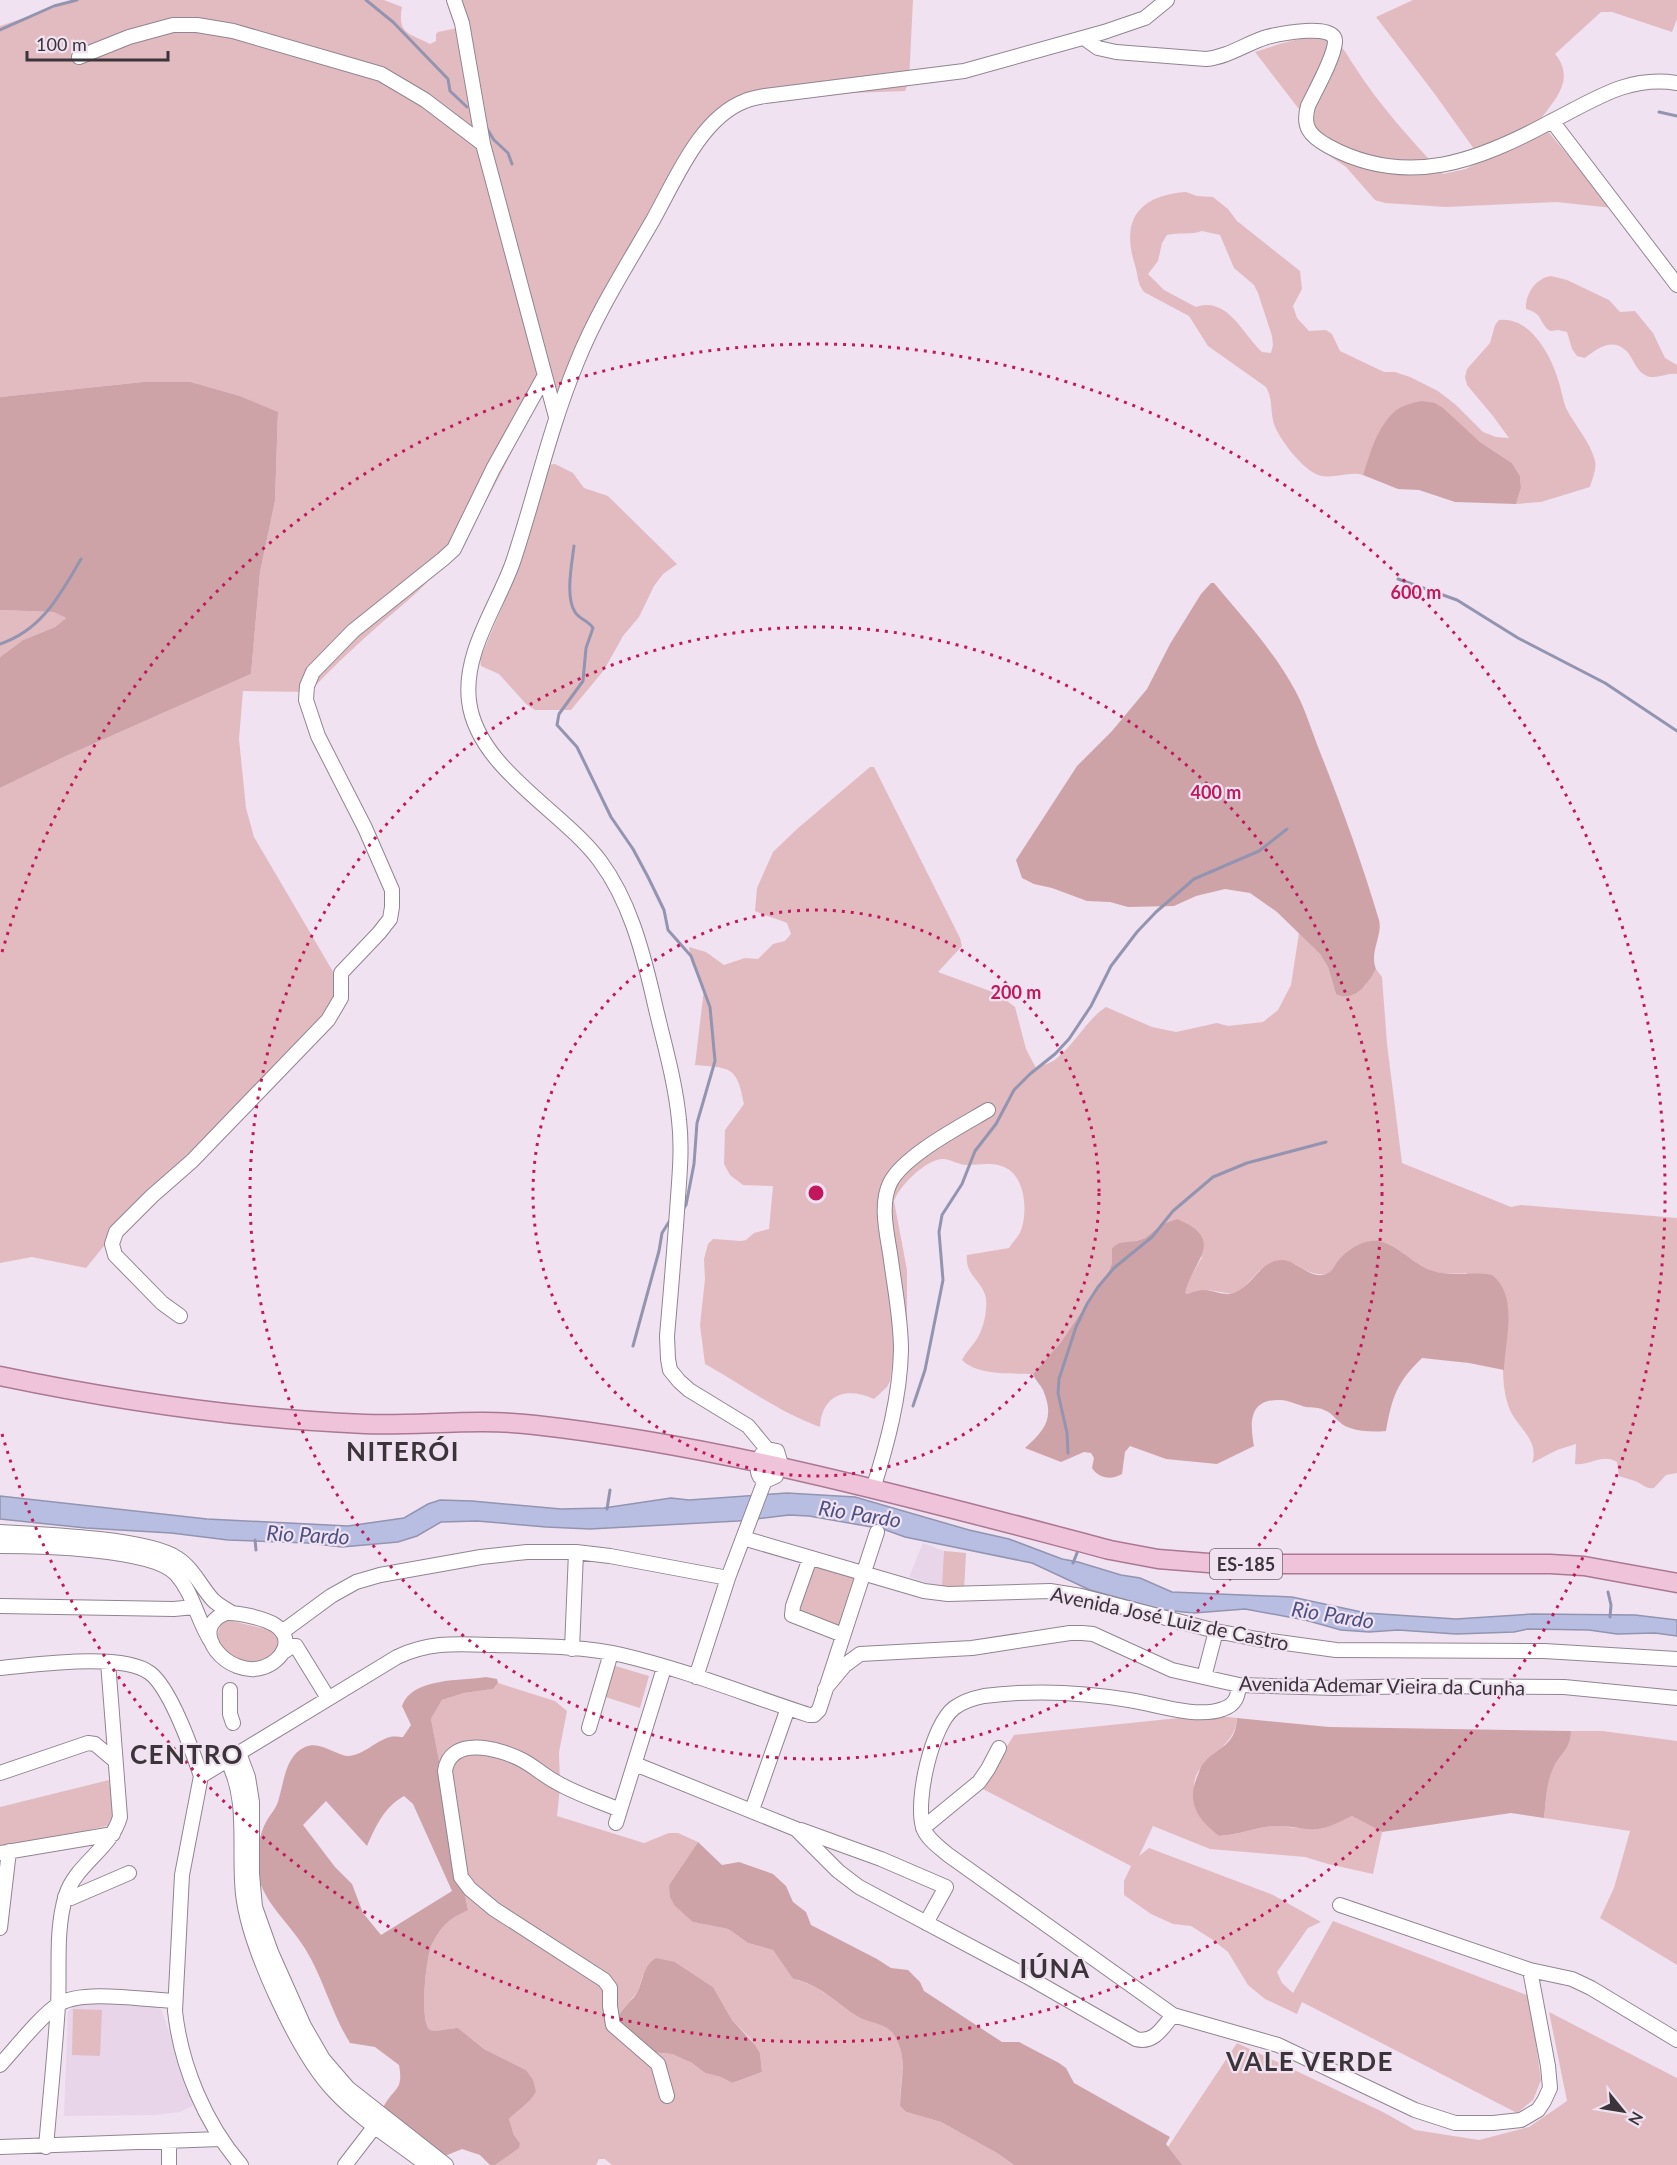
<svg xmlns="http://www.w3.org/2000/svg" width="1677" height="2165" viewBox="0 0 1677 2165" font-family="Lato,sans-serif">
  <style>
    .built { fill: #e8d5e9 }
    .green { fill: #e2bbc0; fill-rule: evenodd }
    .forest { fill: #cea3a8; fill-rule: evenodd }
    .water { fill: #b8bde2; stroke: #9294b0; stroke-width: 1.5 }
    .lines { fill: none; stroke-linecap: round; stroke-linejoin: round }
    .stream { stroke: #9294b0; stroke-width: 3 }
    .minor-casing { stroke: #918592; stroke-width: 16 }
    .major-casing { stroke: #aa7893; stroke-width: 21 }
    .minor { stroke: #fff; stroke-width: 14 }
    .major { stroke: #efc4da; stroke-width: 18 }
    .ring { fill: none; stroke: #c2185b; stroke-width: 3; stroke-dasharray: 3 6 }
    .labels { text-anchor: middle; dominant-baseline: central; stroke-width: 4.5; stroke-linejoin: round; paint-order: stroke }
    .shield { fill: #f0e2f1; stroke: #716972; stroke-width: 1.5 }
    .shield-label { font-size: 18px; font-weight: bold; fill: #3b353b }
    .street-label { font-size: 20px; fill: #3b353b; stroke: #f0e2f1 }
    .water-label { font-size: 21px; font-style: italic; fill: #4c5183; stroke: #f0e2f1 }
    .district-label { font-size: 26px; font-weight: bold; letter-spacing: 1.5px; fill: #3b353b; stroke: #f0e2f1 }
    .centre { fill: #c2185b; stroke: #f0e2f1; stroke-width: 3 }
    .ring-label { font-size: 18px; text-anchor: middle; font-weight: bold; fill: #c2185b; stroke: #f0e2f1; stroke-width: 4.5; stroke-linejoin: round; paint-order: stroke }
  </style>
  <rect width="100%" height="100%" fill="#f0e2f1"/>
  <!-- built -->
  <path class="built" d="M923,1543L944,1551L966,1553L942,1588L909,1577Z
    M99,2003L152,2006L161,2009L195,2105L180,2112L155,2115L64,2116L68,2012L75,2004Z"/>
  <!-- green -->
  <path class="green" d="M77,0H384L402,7C397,34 409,33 430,44L436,41V34L438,32L458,28L455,0H913L909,81L905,91L853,93L762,103L750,105L732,114L705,140L672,195L583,357L568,406L563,408L546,392L540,393C511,453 478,529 432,577C416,595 396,610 378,626C354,647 331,669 309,692L243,691L239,739L246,808L254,837L332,970L343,993L344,1000L113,1235L86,1268L32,1257L0,1263V788L66,756L251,674L260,572L275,501L278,413L240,396L191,382H143L0,397V26Z
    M1413,0H1677V19L1672,32L1612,12H1601L1555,54C1576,79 1555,100 1539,121L1613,208L1556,202L1446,207L1385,203L1375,200L1346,167L1321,150L1304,129L1305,117L1255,52C1274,46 1311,32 1331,40C1343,44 1348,57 1355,67C1380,106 1411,140 1443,174L1466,169L1479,162V156L1434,93L1376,17Z
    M1186,192L1197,196L1213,197L1228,209L1237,221L1300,271L1302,289L1293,306L1297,318L1309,331L1326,330L1332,334L1340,351L1384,372H1395L1410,377L1438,391L1456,405L1483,432L1496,437L1509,438L1493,416L1467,385L1465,377L1467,369L1490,343L1495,325L1499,320C1532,316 1553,359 1560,386C1562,394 1563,400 1566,408C1575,426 1590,441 1595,461C1597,469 1592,479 1590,487L1541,502L1516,504L1521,488L1520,476L1512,463L1480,442L1435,403C1426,404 1415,403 1407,405C1382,412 1370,453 1363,475C1348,470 1331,481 1316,474C1302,468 1279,439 1274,424C1270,411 1273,399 1266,387L1208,346L1189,316L1144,292C1137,283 1138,275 1135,265C1120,219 1140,195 1186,192ZM1202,231L1220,235L1234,268L1254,285L1258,293L1272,336L1273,345L1271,353L1262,352C1243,335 1228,296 1196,307L1164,290L1148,274L1158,261L1162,243L1167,235C1179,232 1191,235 1202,231Z
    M1551,276L1567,280L1609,300L1620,312L1635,311L1653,333L1665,358L1677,365V374C1666,372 1655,381 1645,375C1634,369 1633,355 1624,349C1611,338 1595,350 1585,358L1577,356L1572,349L1567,332L1558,330L1550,331C1538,322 1544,314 1526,309C1525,294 1536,278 1551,276Z
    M555,464L573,473L584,488L608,496L677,564L663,574L654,586L639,617L623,636L604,670L571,710H535L526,704L499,674L481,666L480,659L512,583L548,465Z
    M0,610L55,612L66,618L55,627L23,640L0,657Z
    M870,767H874L960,938L962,946L938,972L998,994L1015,1007L1026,1049L1036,1068C1043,1065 1052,1063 1057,1058C1076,1043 1087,1019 1106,1007L1152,1027L1176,1032L1217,1023L1228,1026L1263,1022L1278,1010L1291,985L1299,933L1320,954L1328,967L1336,994L1365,986L1376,969L1382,977L1387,1044L1402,1163L1511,1207L1521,1205L1677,1218V1473L1666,1475L1654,1488C1645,1489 1643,1484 1635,1481C1630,1479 1624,1478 1619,1476L1617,1462C1602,1453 1590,1466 1575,1464L1576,1444L1557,1450L1532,1463C1540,1441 1518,1428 1510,1410C1497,1379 1506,1339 1508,1306L1466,1273C1454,1273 1441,1275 1429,1270C1404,1259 1383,1230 1354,1248C1343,1255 1337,1265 1328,1274C1313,1276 1305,1270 1293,1263L1260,1270L1242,1289L1233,1294L1208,1290L1188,1294L1185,1293L1186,1285L1202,1257L1161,1225L1145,1238L1112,1248V1263L1109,1271L1061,1342L1033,1374C1012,1373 978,1376 962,1360C967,1350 976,1343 980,1333C985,1323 989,1301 984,1292C977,1277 965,1273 967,1255L1009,1248C1012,1243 1017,1238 1020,1233C1028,1215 1026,1180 1008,1169C995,1161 981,1165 967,1165C959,1165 952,1160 944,1159C927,1158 899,1186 894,1201L907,1270V1329L894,1352L890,1381L887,1387L874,1399C848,1387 822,1393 820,1427C778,1412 743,1385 705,1364L700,1325L705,1279L704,1259L708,1244L713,1239L741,1241L746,1240L754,1233L769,1229L773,1186L743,1185L730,1175L724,1164L725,1130L744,1104C737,1066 731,1068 695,1065L704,989L692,964L689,947L706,952L724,965L745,958L758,959L773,944L785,941L791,934L787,923C776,918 766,916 755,911L757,888L773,852L797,829Z
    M944,1551L966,1553L964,1591L942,1588Z
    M812,1565L858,1577L840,1628L796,1614Z
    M228,1620L269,1630L277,1638L278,1648C257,1671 226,1665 217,1635L221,1624Z
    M612,1665L649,1676L640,1708L602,1696Z
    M498,1683L555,1701L567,1711L559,1752L560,1787L557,1816L644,1843L669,1833H678L698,1842L669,1885L694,1922L728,1929L748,1943L773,1950L793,1979C818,1985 829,1997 849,2010C860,2017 872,2020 883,2025C913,2041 899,2081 900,2106L906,2112L941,2122L997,2153L1014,2165H612L605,2159H599L596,2165H495L520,2143L514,2135L509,2119C519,2109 529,2104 536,2092L526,2070L484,2049L458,2028C452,2028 434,2032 430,2030C419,2023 426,1956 432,1944C443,1924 449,1919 468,1909L431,1719L442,1700L464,1693L493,1689ZM675,1962L713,1987L732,2020L750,2038L760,2053L762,2072L732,2083L721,2077L705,2073L692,2063L672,2054L650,2052L631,2000L638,1991L643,1975Z
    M1208,1715L1237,1718C1236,1751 1193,1757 1194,1788C1194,1793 1198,1800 1200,1806C1205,1822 1206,1826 1220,1836C1240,1835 1259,1826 1279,1826C1286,1826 1292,1828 1298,1828C1317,1829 1335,1824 1352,1816L1382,1832L1373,1874L1328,1864L1305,1857L1210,1849L1153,1826L1139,1856L1149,1848L1273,1895L1321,1922L1308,1928L1277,1972L1282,1983L1293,1993L1333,1921L1529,1996L1541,2080L1533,2100L1517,2113L1302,2002L1297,2014L1265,1999L1248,1985L1228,1952L1213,1940L1191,1926L1173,1924L1151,1914L1124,1895V1881L1131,1866L981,1788L1014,1735Z
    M1571,1731H1603L1677,1741V1965L1600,1918L1614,1888L1630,1831L1544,1818C1546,1802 1546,1784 1553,1769C1559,1754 1571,1750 1571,1731Z
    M109,1780L115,1824L0,1851V1807Z
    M73,2009L102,2010L100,2056L72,2055Z
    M1549,2012L1677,2078V2165H1156L1237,2043L1383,2112L1415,2130L1479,2140L1529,2127L1567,2101Z"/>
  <!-- forest -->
  <path class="forest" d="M143,382H191L240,396L278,412L275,501L260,572L251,674L66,756L0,788V657L23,640L55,627L66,618L54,612L0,610V397Z
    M1421,401L1435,403L1443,408L1480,442L1512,463L1520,476L1521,488L1516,504L1455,502L1419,490L1398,489L1363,475C1370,453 1377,427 1395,411C1402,405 1413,403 1421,401Z
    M1211,583H1214C1243,618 1275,652 1296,692C1306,711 1312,732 1320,752C1342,807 1362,863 1379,920C1383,935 1369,952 1376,969C1368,984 1354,1003 1336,994L1328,967L1320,954L1277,912L1250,893L1225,889L1196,896L1174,906L1128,907L1110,902L1087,901L1052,888L1034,884L1022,878L1016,860L1077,766L1112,731L1147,689L1170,644L1201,594Z
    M1177,1219C1228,1240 1192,1261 1185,1293L1188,1294C1193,1292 1199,1290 1205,1290C1216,1291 1227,1297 1236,1292C1254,1284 1262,1258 1284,1260C1298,1262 1311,1280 1326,1274C1332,1272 1335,1265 1338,1261C1347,1250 1363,1239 1378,1241C1399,1245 1413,1265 1433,1271C1452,1277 1473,1271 1492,1275C1519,1296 1505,1340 1504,1370L1469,1363L1422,1358C1397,1382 1392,1397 1386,1431C1374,1432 1362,1432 1350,1428C1337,1424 1334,1413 1324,1410C1319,1407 1312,1408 1306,1407C1298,1405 1288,1400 1280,1400C1248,1399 1250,1424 1254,1446L1217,1464L1166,1459L1130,1446L1125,1452L1122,1474C1112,1480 1099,1479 1092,1468L1094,1458L1091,1453L1084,1452L1061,1462L1025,1448C1045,1430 1055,1418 1043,1390C1040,1384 1035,1380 1033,1374L1061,1342L1109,1271L1112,1263V1248L1119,1243L1136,1241L1145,1238L1161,1225Z
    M486,1677L497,1679L498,1683L493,1689L464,1693L442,1700L431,1719L468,1910C449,1919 443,1924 432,1944C426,1956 419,2023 430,2030C434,2032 452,2028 458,2028L484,2049L526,2070L533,2080L536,2092C529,2104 519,2109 509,2119L514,2135L520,2143L519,2148L495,2165H490L480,2155L462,2149L440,2158L383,2108C393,2087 404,2092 399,2065L375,2047L350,2043C329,2009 321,1968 297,1937C283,1917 260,1897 258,1871C256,1855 259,1835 266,1822C271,1813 277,1808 279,1798C284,1781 286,1755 305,1747C320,1740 337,1756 348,1756C364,1755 375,1741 390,1737C394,1736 399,1737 403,1737L411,1725L402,1706C412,1677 462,1681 486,1677ZM404,1796L413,1804L452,1891L381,1935L363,1913L352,1884L335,1867L303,1825L326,1801L367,1846C376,1826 384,1807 404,1796Z
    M1237,1718L1329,1727L1571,1731C1571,1750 1559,1754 1553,1769C1546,1784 1546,1802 1544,1818L1511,1813L1382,1832L1352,1816C1341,1821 1329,1828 1317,1829C1304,1830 1292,1826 1279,1826C1259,1826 1240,1835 1219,1836C1199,1820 1186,1804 1197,1777C1199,1773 1200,1767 1203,1764C1216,1747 1236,1747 1237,1718Z
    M698,1842L722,1865L739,1862L773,1874L786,1886L793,1902L806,1912L811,1925L877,1959L891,1968L908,1970L920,1982L924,1991L1002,2042H1019L1059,2063L1066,2068L1074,2083L1170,2137L1166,2144L1182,2165H1014L997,2153L941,2122L906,2112L900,2106C900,2083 908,2060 896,2038C888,2022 870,2024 857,2016C835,2002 819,1984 793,1979L773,1950L748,1943L728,1929L693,1922L675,1906L670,1897L669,1885Z
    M656,1958L675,1962L713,1987L732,2020L755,2045L760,2053L762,2072L732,2083L721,2077L705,2073L692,2063L672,2054L650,2052L621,2027L618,2018C622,2008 633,2001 638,1991C643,1979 644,1965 656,1958Z"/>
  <!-- water -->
  <path class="water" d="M787,1493L855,1497L969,1530L1009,1539L1062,1559L1078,1562L1121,1575L1140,1578L1172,1592L1292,1597L1366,1613L1456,1619L1532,1614L1635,1615L1677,1620V1636L1655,1633L1617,1634L1589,1630L1528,1629L1514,1632L1456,1634L1398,1630L1369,1632L1341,1630L1305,1620L1245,1609L1194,1613L1163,1610L1090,1590L1032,1563L905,1537L883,1529L809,1516L789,1515L738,1521L590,1529L546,1527L477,1521L441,1522L417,1536L398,1542L342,1547L308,1543L228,1540L171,1533L86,1528L0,1519V1496L207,1519L348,1526L404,1518L428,1504L440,1500L472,1501L561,1509L604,1508L671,1498L689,1500Z"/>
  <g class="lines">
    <!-- stream -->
    <path class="stream" d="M366,0L393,22L448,79L450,91L467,107
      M0,30L54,6L77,0
      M1659,112L1677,116
      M486,127L494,140L508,153L512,164
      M574,546C572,563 565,597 575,612C579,619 589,621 593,628L586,648L583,681L559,714L557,725L577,747L611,817L633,849L648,877L664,910L668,930L691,956L710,1007L715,1061L697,1123L694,1164L686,1205L682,1211
      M1398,579L1457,600L1518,638L1605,683L1677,731
      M0,644C42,630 60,595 81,559
      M633,1346L659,1251L662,1233L672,1217
      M913,1406L925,1370L943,1280L939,1232L942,1215L962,1184L975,1151L996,1124L1014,1090L1030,1074L1055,1054L1069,1039L1091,1006L1111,966L1137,932L1156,912L1194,879L1259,851L1287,829
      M1068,1453L1067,1433L1058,1393L1059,1379L1076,1327L1087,1304L1098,1287L1114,1268L1152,1237L1173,1211L1213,1177L1247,1163L1326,1142
      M607,1509L610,1490
      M255,1540L256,1550
      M1073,1563L1077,1553
      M1608,1592L1611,1605L1610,1617"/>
    <!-- minor casing -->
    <g class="minor-casing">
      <path id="minor" d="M454,0L462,23L483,144L556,417
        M1084,38L1098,48L1116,52L1206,59C1228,57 1247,43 1267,37C1279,34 1336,22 1335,42C1334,58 1315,91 1308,106C1302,127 1310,136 1328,146C1407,189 1479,161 1552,121L1677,285
        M79,57L129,37L173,25H197L233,31L381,74L425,100L483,144
        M1552,121C1594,100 1628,75 1677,83
        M180,1316L162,1303L115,1255L112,1244L116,1232L152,1196L192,1161L328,1020L341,998V973L379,933L390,919L392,907V890L365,828L318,736L306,700L307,686L313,672L353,631L443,559L454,549L493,469L544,377
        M767,1449L748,1426L689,1390L679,1381L670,1370L668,1359L667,1336C671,1290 675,1243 678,1197C680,1171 682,1145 679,1120C675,1078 662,1037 653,996C642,949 629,900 600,861C561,809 477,768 469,701C463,652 497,607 513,562C535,496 550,427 577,362C597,312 626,267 653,220C675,181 700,118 745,101C752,98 759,97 765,96L964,71L1104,32L1145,18L1167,0
        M767,1449L777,1451L780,1461L776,1476L767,1480L760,1477C755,1469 759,1454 767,1449Z
        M873,1489C887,1445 900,1397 901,1350C901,1320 895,1290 891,1260C888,1237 879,1206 890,1183C903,1156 961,1126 988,1110
        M0,1532C39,1534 148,1538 177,1558C193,1568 201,1587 213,1600C219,1606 226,1609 232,1613
        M743,1538L924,1591L948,1594L1050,1591L1081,1596L1216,1631L1257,1639L1336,1650L1544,1651L1677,1659
        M0,1546C36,1546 152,1548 176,1574C194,1594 197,1621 212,1643
        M810,1558L793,1606L792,1615L843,1635
        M0,1606L174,1609L194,1607
        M226,1613C238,1612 266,1619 275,1625C296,1639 282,1661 264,1667C229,1680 185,1629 226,1613Z
        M282,1632L331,1596L356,1582L380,1575L481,1557L527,1552H576L610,1556L728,1578
        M572,1649L576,1552
        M285,1651L292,1646H296L328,1698
        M0,1668C35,1665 122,1652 150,1673C171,1689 192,1750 201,1776
        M696,1677L728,1578L765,1480
        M1204,1677L1216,1631
        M1239,1685C1238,1697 1235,1705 1223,1709C1196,1719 1156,1704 1129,1700C1082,1692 1031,1690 984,1696C974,1698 962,1702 954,1708C932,1725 915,1800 923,1827C926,1838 939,1847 947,1854L1173,2015L1278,2045L1415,2110L1455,2123H1493L1521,2120L1538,2110L1544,2101L1550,2088L1548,2066L1530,1970
        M825,1689L845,1665L860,1654L972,1648L1070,1633H1082L1093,1634L1172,1670L1239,1685L1335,1688L1414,1686L1564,1687L1677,1698
        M230,1690V1714L233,1723
        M589,1728L611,1653
        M239,1753L248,1777L252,1802V1874L255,1907L271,1952L304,2026L323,2059L348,2088L446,2165
        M227,1760C249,1800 238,1850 243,1894C249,1947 298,2053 334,2091C361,2120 396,2141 427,2165
        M635,1764L796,1829L838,1871L859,1887L1028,1977L1136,2039C1154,2044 1163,2027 1173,2015
        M0,1773L88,1743L95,1744L114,1760
        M201,1776L397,1657C431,1641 458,1644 495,1645C535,1646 583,1646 622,1655C686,1670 747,1695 809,1715H814L819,1710L877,1532
        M201,1776L182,1875L175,2011C181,2066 205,2123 241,2165
        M620,1810C599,1801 576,1794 556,1782C544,1776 534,1766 522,1760C499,1748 450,1735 445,1771L461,1877L470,1889L494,1909L604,1980L610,1988V2006L613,2025L658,2064L667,2096
        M752,1810L788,1708
        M616,1823L664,1668
        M923,1828L979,1782L988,1769L999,1748
        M801,1830L881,1859L946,1887L926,1923
        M0,1853L113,1834
        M65,1897L71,1898L129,1873
        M1340,1905L1530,1970L1572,1979L1591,1988L1677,2040
        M0,1928L9,1851
        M0,2065C15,2049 41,2015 59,2004C83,1989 145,2000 174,2001
        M0,2147L220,2139
        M46,2147C50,2100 55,2052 58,2005C60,1969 55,1930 66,1895C76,1864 111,1849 120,1817L108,1662
        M169,2165V2142
        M345,2165L375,2126"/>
    </g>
    <!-- major casing -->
    <g class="major-casing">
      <path id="major" d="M0,1376C120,1401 242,1419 365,1424C421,1426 478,1418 535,1425C730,1447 920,1500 1110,1550L1158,1559L1221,1564H1550L1584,1566L1677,1583"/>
    </g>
    <!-- minor -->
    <use href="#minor" class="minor"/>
    <!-- major -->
    <use href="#major" class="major"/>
  </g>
  <!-- distance rings -->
  <g class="ring">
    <circle cx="816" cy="1193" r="283"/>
    <circle cx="816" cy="1193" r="566"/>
    <path d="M2 952A849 849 0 1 1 2 1434"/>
  </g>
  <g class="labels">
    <!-- shield labels -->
    <rect class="shield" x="1210" y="1549" width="72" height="30" rx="4.5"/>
    <g class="shield-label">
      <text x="1246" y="1564">ES-185</text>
    </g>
    <!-- street labels -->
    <g class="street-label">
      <text transform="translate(1170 1618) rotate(12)">Avenida José Luiz de Castro</text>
      <text transform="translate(1382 1685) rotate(1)">Avenida Ademar Vieira da Cunha</text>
    </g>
    <!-- water labels -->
    <g class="water-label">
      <text transform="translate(860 1513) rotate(9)">Rio Pardo</text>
      <text transform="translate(308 1534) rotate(3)">Rio Pardo</text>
      <text transform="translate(1333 1614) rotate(9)">Rio Pardo</text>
    </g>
    <!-- district labels -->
    <g class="district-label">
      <text x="403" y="1451">NITERÓI</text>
      <text x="187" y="1754">CENTRO</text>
      <text x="1055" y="1968">IÚNA</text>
      <text x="1310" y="2061">VALE VERDE</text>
    </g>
  </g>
  <circle cx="816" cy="1193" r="9" class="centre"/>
  <g class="ring-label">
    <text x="1416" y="599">600 m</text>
    <text x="1216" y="799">400 m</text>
    <text x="1016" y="999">200 m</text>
  </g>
  <!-- north arrow -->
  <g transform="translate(1623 2111) rotate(120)" stroke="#f0e2f1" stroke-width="4.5" paint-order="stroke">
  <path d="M0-4.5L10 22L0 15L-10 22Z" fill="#3b353b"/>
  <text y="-9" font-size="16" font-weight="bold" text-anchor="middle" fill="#3b353b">N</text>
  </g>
  <!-- scale -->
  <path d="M27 51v9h141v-9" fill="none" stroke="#3b353b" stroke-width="3"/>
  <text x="36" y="51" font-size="18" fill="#3b353b" stroke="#f0e2f1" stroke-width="4.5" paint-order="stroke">100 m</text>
</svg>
